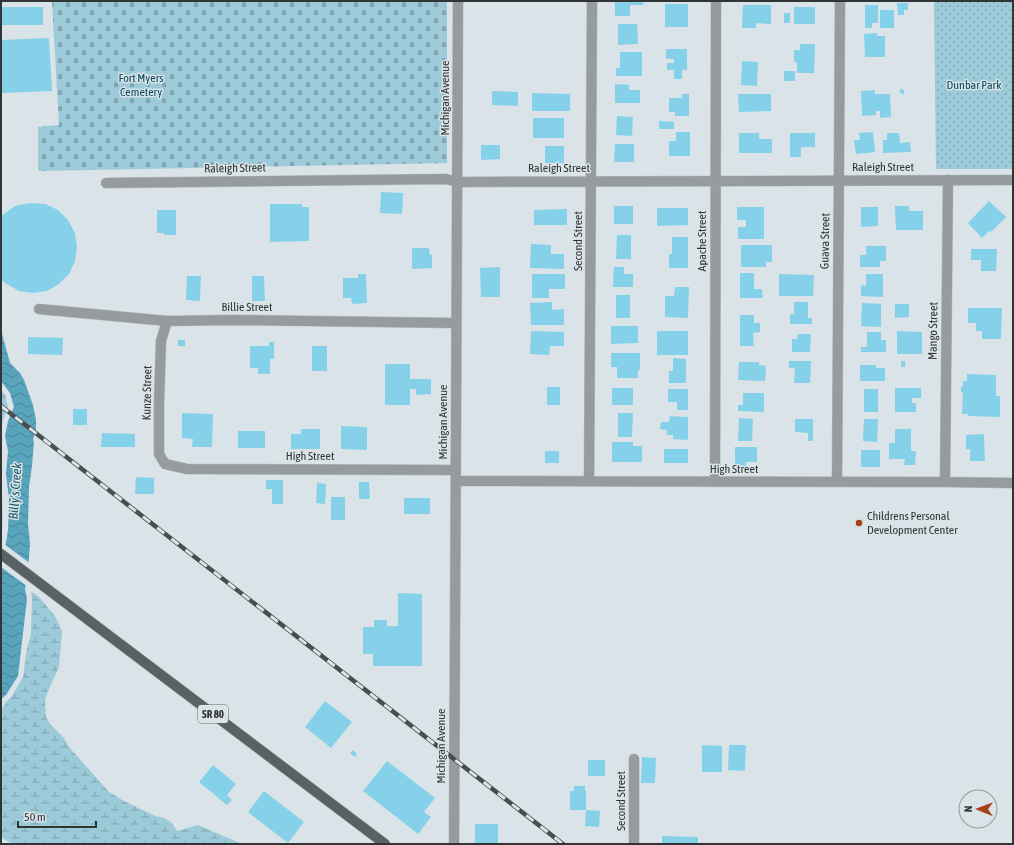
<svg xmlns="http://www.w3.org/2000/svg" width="1014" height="845" viewBox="0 0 1014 845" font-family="'Asap Condensed',sans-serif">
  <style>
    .wetland { fill: url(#wetland-marsh) }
    .cemetery { fill: url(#cemetery-stones) }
    .park { fill: url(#park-dots) }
    .water { fill: url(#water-waves) }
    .pier { fill: #dae3e7 }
    .building { fill: #85d1ea }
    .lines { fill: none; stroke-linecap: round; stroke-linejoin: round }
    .minor-casing { stroke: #b8c0c4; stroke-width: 11 }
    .major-casing { stroke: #b8c0c4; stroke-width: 11 }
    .minor { stroke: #979b9d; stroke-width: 10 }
    .major { stroke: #5a6164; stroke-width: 10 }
    .rail-casing { stroke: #484d4e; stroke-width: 4.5 }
    .rail { stroke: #dae3e7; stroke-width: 3; stroke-dasharray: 9; stroke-linecap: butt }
    .poi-dot { fill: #a74117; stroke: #dae3e7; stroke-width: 1.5 }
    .labels { text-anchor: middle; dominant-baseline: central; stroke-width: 3; stroke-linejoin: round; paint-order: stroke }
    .shield { fill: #dae3e7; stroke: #64696b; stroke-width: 1 }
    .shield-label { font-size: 11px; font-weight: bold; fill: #313536 }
    .park-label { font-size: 12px; fill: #054b5c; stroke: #dae3e7 }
    .street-label { font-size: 12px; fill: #313536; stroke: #dae3e7 }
    .poi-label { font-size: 12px; fill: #313536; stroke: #dae3e7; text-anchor: start }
    .water-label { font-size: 13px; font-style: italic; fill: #135465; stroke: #dae3e7 }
  </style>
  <defs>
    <pattern id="wetland-marsh" width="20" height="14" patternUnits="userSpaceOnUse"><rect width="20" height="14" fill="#9ccad9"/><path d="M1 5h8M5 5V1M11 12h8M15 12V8" fill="none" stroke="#80a5b1"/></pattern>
    <pattern id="cemetery-stones" width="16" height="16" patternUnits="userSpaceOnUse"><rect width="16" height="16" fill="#9ccad9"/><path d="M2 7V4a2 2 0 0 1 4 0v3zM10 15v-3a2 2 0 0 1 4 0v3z" fill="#80a5b1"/></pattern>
    <pattern id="park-dots" width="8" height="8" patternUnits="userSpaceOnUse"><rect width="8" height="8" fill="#9ccad9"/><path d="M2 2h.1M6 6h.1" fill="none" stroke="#80a5b1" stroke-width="1.8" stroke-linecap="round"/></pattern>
    <pattern id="water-waves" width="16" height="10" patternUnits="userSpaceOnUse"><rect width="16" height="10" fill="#58a4bc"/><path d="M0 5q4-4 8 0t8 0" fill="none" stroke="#49869a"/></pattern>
  </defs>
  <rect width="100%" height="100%" fill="#dae3e7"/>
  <!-- wetland -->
  <path class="wetland" d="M1,390L5,395L8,407L3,420L1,430Z
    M1,442C3,453 1,464 1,476C2,498 4,520 1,542Z
    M31,591L39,597L55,616L62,631L59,667L48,691L45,700L46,717L50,724L64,738L69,747L109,792L124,801L155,816L164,818L171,822L177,831L198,825L242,844H12L1,837V710L5,704L6,702L11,697L23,677L27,648L31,634L32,599Z"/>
  <!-- cemetery -->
  <path class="cemetery" d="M52,1H447V163L38,171V127L59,125Z"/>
  <!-- park -->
  <path class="park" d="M934,1H1013V169H936Z"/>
  <!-- water -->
  <path class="water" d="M1,330L10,363L20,373L24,380L33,405L36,420V430L33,440L34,441L32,466L29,487L28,523L30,544L28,571L25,589L27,599L18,676L6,695L1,699V572L2,553L6,543L8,530L9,498L6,474L8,451L5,436L8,421L14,407L10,393L1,381Z"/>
  <!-- pier -->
  <path class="pier" d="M4,544L31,564L28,587L1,567V550Z"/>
  <!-- building -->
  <path class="building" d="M615,1H643V5H630V16H615Z
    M897,3H908V10H904V15H898Z
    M665,4H688V27H665Z
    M743,5H771V24L756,23V28H742Z
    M865,5H878V23H872V28H865Z
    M1,7H43V25H1Z
    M794,7H815V24H794Z
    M880,10H894V28H880Z
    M784,13H790V23H784Z
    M618,24H637L638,44L618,45Z
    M877,33V36H885V57H865L864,34Z
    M49,38L52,91L1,93V40Z
    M800,44H815L814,73H797V62H794V50H800Z
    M666,49H687V70H682V79H674V70H667V63H674V59H666Z
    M620,52H642V76H616V68H620Z
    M742,61L758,62L757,86L741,85Z
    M784,71H795V81H784Z
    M615,84L629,85V90H640V103H615Z
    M900,89L904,90V94L900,93Z
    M875,90V94H890L891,117L880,118V111H876V115L862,116L861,91Z
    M492,91L518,92V106L492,105Z
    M532,93L570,94V111H532Z
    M682,94H689V116H675V112H669V98H682Z
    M738,94H771V111L739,112Z
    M617,116L633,117L632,136L616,135Z
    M533,118H564V138H533Z
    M659,121L674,122V129H659Z
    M676,132H690V156H669V141H676Z
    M873,132L875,152L856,154L854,140H860L859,133Z
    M739,133H759V139H772V153H739Z
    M790,133H815V147H801V157H790Z
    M887,133H899L900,143L910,142L911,152L883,153V140H887Z
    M615,144H634V162H614Z
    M481,145H500V159L481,160Z
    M545,146H564V163H545Z
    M381,192L403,193L402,214L380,213Z
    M989,201L1006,217L991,232L989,231L982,238L968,223Z
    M30,203L45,204L58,210L68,220L75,233L77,247L75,261L69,274L59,284L47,291L33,293L19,291L5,283L1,279V216L15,206Z
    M270,204H302V207H309V241L270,242Z
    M614,206H633V224H614Z
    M895,206H909V211H923V230H896Z
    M737,207H764V239H738V227H746V220H737Z
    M861,207H878V226L861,227Z
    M657,208H688V225L657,226Z
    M567,209V225H534V210Z
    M157,210H176V235H164V233H157Z
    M617,235H631V259H616Z
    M672,237H688V268H669V254H672Z
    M531,244L551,245V254H564V269L530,268Z
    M741,245H772V262H766V267H741Z
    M866,246H886V261H880V267H860V255H866Z
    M412,248H429L430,255H432V268L412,269Z
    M971,249H997L996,271H981V260H971Z
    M500,267V297H481L480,268Z
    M614,267H624V274H633V287H613Z
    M740,273H754V289H762L763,298H740Z
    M358,274H366L367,303L352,304L351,298H343V278H358Z
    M532,274H565V289H549V298H532Z
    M779,274L814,275L813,296H779Z
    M866,274H883V297L861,296V285L866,286Z
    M187,276H201L200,301L186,300Z
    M252,276H264L265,301H252Z
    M675,287H689L688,318L665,317V296H674Z
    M616,295H630V318H616Z
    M552,302V310L564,309V325H531L530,303Z
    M794,302H808V318H812V324H790V314H794Z
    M862,303L881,304V327L861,326Z
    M895,304H909V317L895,318Z
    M968,308H1002L1001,339H982V331H976V323H968Z
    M740,315H754V323H760V332L753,333L754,346H740Z
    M611,326H638V343L611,344Z
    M531,331L564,332V346H550L549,355L530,354Z
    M657,331H688V355H657Z
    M897,331L922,332V354H897Z
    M867,332H881V340H886V352H861V347H867Z
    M798,334H811L810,352H792V339H797Z
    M28,337L63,338L62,355L28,354Z
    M178,340H185V346H178Z
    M269,342H274V359H270V374H258V368H250V346H269Z
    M312,346H327V371H312Z
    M611,353H640V370H638V378H617V367H611Z
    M673,358L686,359V383H669V371H673Z
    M789,361H811L810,383H794L795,368H789Z
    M901,361H905V367H901Z
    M739,362H759V365L766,366L765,381L738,380Z
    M385,364H410V379H431V394L416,395V389H410V405H385Z
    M860,365H876V368H885V381H860Z
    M967,374L996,375V396H1000V417L968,416V414H962L963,392H961V386H963V381H967Z
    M547,387H560V405H547Z
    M612,388H633V405H612Z
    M895,388H921V398H912V403H916V412H895Z
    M668,389H688V410H677V402H668Z
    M864,389H878V412H864Z
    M743,393H764V412L738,411V405H743Z
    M73,409H87V425H73Z
    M182,413L213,414L212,447H192L193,439L182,438Z
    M618,413H633L632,437H618Z
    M670,416L688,417V440L673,439V435H667V430L660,429L661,422H669Z
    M739,418L753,419L752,441H738Z
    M795,419H813V441H808V433L795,432Z
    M864,419H878L877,442L863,441Z
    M341,426L367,427V450L341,449Z
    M301,429H320V449H291V434H301Z
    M895,429H911V451H916L915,465H904L905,459H889V443H895Z
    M238,431H265V448H238Z
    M102,433L135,434V447H101Z
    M984,434L985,461H970V449H966V435Z
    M612,442H633V446H642V462H612Z
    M735,447H757V462H746V467H735Z
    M664,449H688V463H664Z
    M861,450H880V467H861Z
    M545,451H559V463H545Z
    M136,477L154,478V494H135Z
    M266,480H283V504H272V489H266Z
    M359,482H369L370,499H359Z
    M317,483L326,484L325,504L316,503Z
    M331,497H345V520H331Z
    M404,498H430V514H404Z
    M398,593L422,594V666H373V654H363V627H374V620H387V626H398Z
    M325,701L352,722L331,748L305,727Z
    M702,745L722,746V772H702Z
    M729,745H746L745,771L728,770Z
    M353,750L357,754L355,757L350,753Z
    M642,757L656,758L655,783H641Z
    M588,760H605V776H588Z
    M387,761L435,798L424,812L431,817L418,834L363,791Z
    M213,765L236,784L227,795L232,800L227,805L199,782Z
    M574,786H585V791H586V810H570V791H574Z
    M264,791L304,822L288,843L248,812Z
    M586,810L600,811L599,827L585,826Z
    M475,824H498V844H475Z
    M662,836L698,837V844H662Z"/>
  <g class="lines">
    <!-- minor casing -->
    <g class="minor-casing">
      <path id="minor" d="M106,183L446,179L458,182L1013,180
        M39,309L167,321L233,320L456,323
        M167,321L161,341L159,404V454L165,464L187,469L456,470
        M456,481L945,482L1013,483
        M589,481L592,1
        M715,482L716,1
        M837,482L840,1
        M945,482L948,180
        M634,759V844
        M454,844L458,1"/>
    </g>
    <!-- major casing -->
    <g class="major-casing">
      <path id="major" d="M1,554L385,844"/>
    </g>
    <!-- minor -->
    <use href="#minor" class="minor"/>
    <!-- major -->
    <use href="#major" class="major"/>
    <!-- rail casing -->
    <g class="rail-casing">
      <path id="rail" d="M1,406L563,844"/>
    </g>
    <!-- rail -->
    <use href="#rail" class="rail"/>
  </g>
  <!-- markers -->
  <circle class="poi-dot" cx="859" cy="523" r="4"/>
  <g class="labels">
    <!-- shield labels -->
    <rect class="shield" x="198" y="705" width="30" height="18" rx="3"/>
    <g class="shield-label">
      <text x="213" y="714">SR 80</text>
    </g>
    <!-- park labels -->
    <g class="park-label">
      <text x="141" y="78">Fort Myers<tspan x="141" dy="14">Cemetery</tspan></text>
      <text x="974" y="85">Dunbar Park</text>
    </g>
    <!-- street labels -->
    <g class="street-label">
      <text transform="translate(445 98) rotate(-90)">Michigan Avenue</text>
      <text x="883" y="167">Raleigh Street</text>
      <text transform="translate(235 168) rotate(-1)">Raleigh Street</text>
      <text x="559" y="168">Raleigh Street</text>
      <text transform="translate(578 241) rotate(-90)">Second Street</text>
      <text transform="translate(702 241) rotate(-90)">Apache Street</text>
      <text transform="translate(825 241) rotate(-89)">Guava Street</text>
      <text x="247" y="307">Billie Street</text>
      <text transform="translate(933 331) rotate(-89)">Mango Street</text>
      <text transform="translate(147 393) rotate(-89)">Kunze Street</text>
      <text transform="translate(443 422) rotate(-90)">Michigan Avenue</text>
      <text x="310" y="456">High Street</text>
      <text x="734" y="469">High Street</text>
      <text transform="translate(441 746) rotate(-90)">Michigan Avenue</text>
      <text transform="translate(621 801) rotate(-90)">Second Street</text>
    </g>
    <!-- poi labels -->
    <g class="poi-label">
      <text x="867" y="516">Childrens Personal<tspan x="867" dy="14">Development Center</tspan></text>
    </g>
    <!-- water labels -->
    <g class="water-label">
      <text transform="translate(15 491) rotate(-86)">Billy's Creek</text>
    </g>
  </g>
  <!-- border -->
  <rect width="1014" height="845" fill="none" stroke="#313536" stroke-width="4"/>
  <!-- north arrow -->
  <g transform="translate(978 809) rotate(271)"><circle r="19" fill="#dae3e7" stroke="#969da0"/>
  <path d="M0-3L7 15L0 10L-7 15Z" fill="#a74117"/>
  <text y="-6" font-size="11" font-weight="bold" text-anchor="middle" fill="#313536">N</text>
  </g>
  <!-- scale -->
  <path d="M18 821v6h78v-6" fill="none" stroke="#313536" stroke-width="2"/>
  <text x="24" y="821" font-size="12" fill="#313536" stroke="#dae3e7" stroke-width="3" paint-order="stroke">50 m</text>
</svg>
